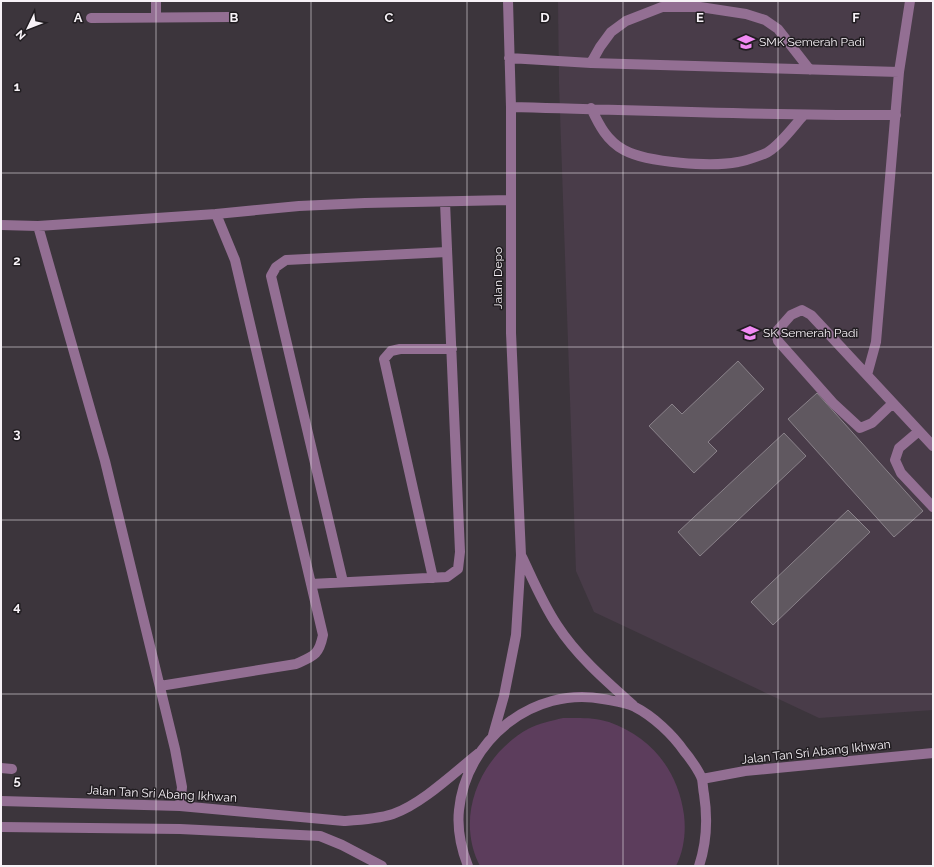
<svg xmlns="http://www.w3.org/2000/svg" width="934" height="867" viewBox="0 0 934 867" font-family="Raleway,sans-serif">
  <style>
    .built { fill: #493c49 }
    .green { fill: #5c3d5c }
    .building { fill: #605860; stroke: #8a828a }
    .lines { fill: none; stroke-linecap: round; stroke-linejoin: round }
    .minor { stroke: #936f93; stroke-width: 10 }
    .grid { fill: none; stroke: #f7f2f7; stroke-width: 1; stroke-opacity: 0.55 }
    .labels { text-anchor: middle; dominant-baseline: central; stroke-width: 3; stroke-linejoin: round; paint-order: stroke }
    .poi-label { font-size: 12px; fill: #f7f2f7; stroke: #211d21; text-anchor: start }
    .street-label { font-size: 12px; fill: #f7f2f7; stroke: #211d21 }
    .grid-label { font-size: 13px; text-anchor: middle; font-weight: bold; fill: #f7f2f7; stroke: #211d21; stroke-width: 3; stroke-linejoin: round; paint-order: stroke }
  </style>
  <rect width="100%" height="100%" fill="#3c353c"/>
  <!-- built -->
  <path class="built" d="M558,1H933V710L819,718L594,612L576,571L559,84Z"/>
  <!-- green -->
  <path class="green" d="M563,718C578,718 594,717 609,722C651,737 678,770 684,815C686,832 684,850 676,866H480C454,816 481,755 528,729C539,723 551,721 563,718Z"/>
  <!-- building -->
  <path class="building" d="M738,361L764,389L708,442L717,451L694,473L649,426L672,404L682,414Z
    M817,393L923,511L894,537L788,419Z
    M784,433L806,456L700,556L678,532Z
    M848,510L870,532L773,625L751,602Z"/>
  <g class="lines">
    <!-- minor -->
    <path class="minor" d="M91,18L230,17
      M156,18V1
      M509,58L591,63L899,72
      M591,63L600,47L611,32L626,21L662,7H700L746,14L765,20L778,29L810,70
      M511,107C640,110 768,116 896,115
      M591,108C599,125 607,141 624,150C648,163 712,167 738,162C746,161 756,157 764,154C777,149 793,127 803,116
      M216,214L299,206L365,203L511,200
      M1,225L38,226L216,214L235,260L323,635C319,655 314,656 296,664L160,686
      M38,226L105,461L175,749L182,787L180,806
      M867,375L876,342L899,72L910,1
      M893,403L872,423L860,428L834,404L778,341L776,332L791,315L802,310L811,315L933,446
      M919,431L899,448L895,460L901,473L933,507
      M522,557C533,580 543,604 557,625C577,656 606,681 633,705
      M433,578L384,359L391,351L400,349H452
      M343,582L271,276L276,267L286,260L447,252
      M311,584L447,577L458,569L460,552L445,202
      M493,735L504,696L516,635L521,555L511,333V107L508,1
      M1,768L12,769
      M702,779L745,771L933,753
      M1,801L180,806L344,821C360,820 378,819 393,814C422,804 455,772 479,753
      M1,827L180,829L320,836L342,845L382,866
      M468,866C461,848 457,829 459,810C466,740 533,686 603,699C613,701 626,702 635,707C653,716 673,735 684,751C690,758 699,771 702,779C703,784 703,790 704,794C708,820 707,842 699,866"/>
  </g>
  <!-- grid -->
  <path class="grid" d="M156,1V866M311,1V866M467,1V866M623,1V866M778,1V866M1,173H933M1,347H933M1,520H933M1,694H933"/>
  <!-- icons -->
  <defs>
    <g id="school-bare" transform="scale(1.38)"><path d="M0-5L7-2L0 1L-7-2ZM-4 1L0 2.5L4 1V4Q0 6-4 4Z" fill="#f18af4" stroke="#211d21" stroke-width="2.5" paint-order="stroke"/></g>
  </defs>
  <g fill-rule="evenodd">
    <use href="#school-bare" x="746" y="42"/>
    <use href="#school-bare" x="750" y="333"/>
  </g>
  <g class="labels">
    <!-- poi labels -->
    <g class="poi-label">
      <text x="759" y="42">SMK Semerah Padi</text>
      <text x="763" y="333">SK Semerah Padi</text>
    </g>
    <!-- street labels -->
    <g class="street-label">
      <text transform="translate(498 278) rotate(-90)">Jalan Depo</text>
      <text transform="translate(816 752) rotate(-6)">Jalan Tan Sri Abang Ikhwan</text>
      <text transform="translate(162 794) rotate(3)">Jalan Tan Sri Abang Ikhwan</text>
    </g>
  </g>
  <g class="grid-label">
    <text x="78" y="22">A</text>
    <text x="234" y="22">B</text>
    <text x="389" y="22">C</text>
    <text x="545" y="22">D</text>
    <text x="700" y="22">E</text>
    <text x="856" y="22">F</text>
    <text x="17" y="91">1</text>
    <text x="17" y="265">2</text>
    <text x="17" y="438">3</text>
    <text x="17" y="611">4</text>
    <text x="17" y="785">5</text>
  </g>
  <!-- border -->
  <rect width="934" height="867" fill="none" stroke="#f7f2f7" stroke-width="4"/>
  <!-- north arrow -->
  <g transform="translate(28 28) rotate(227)" stroke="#211d21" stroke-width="3" paint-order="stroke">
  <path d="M0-3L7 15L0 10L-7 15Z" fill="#f7f2f7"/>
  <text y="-6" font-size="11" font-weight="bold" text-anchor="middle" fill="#f7f2f7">N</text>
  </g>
</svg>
